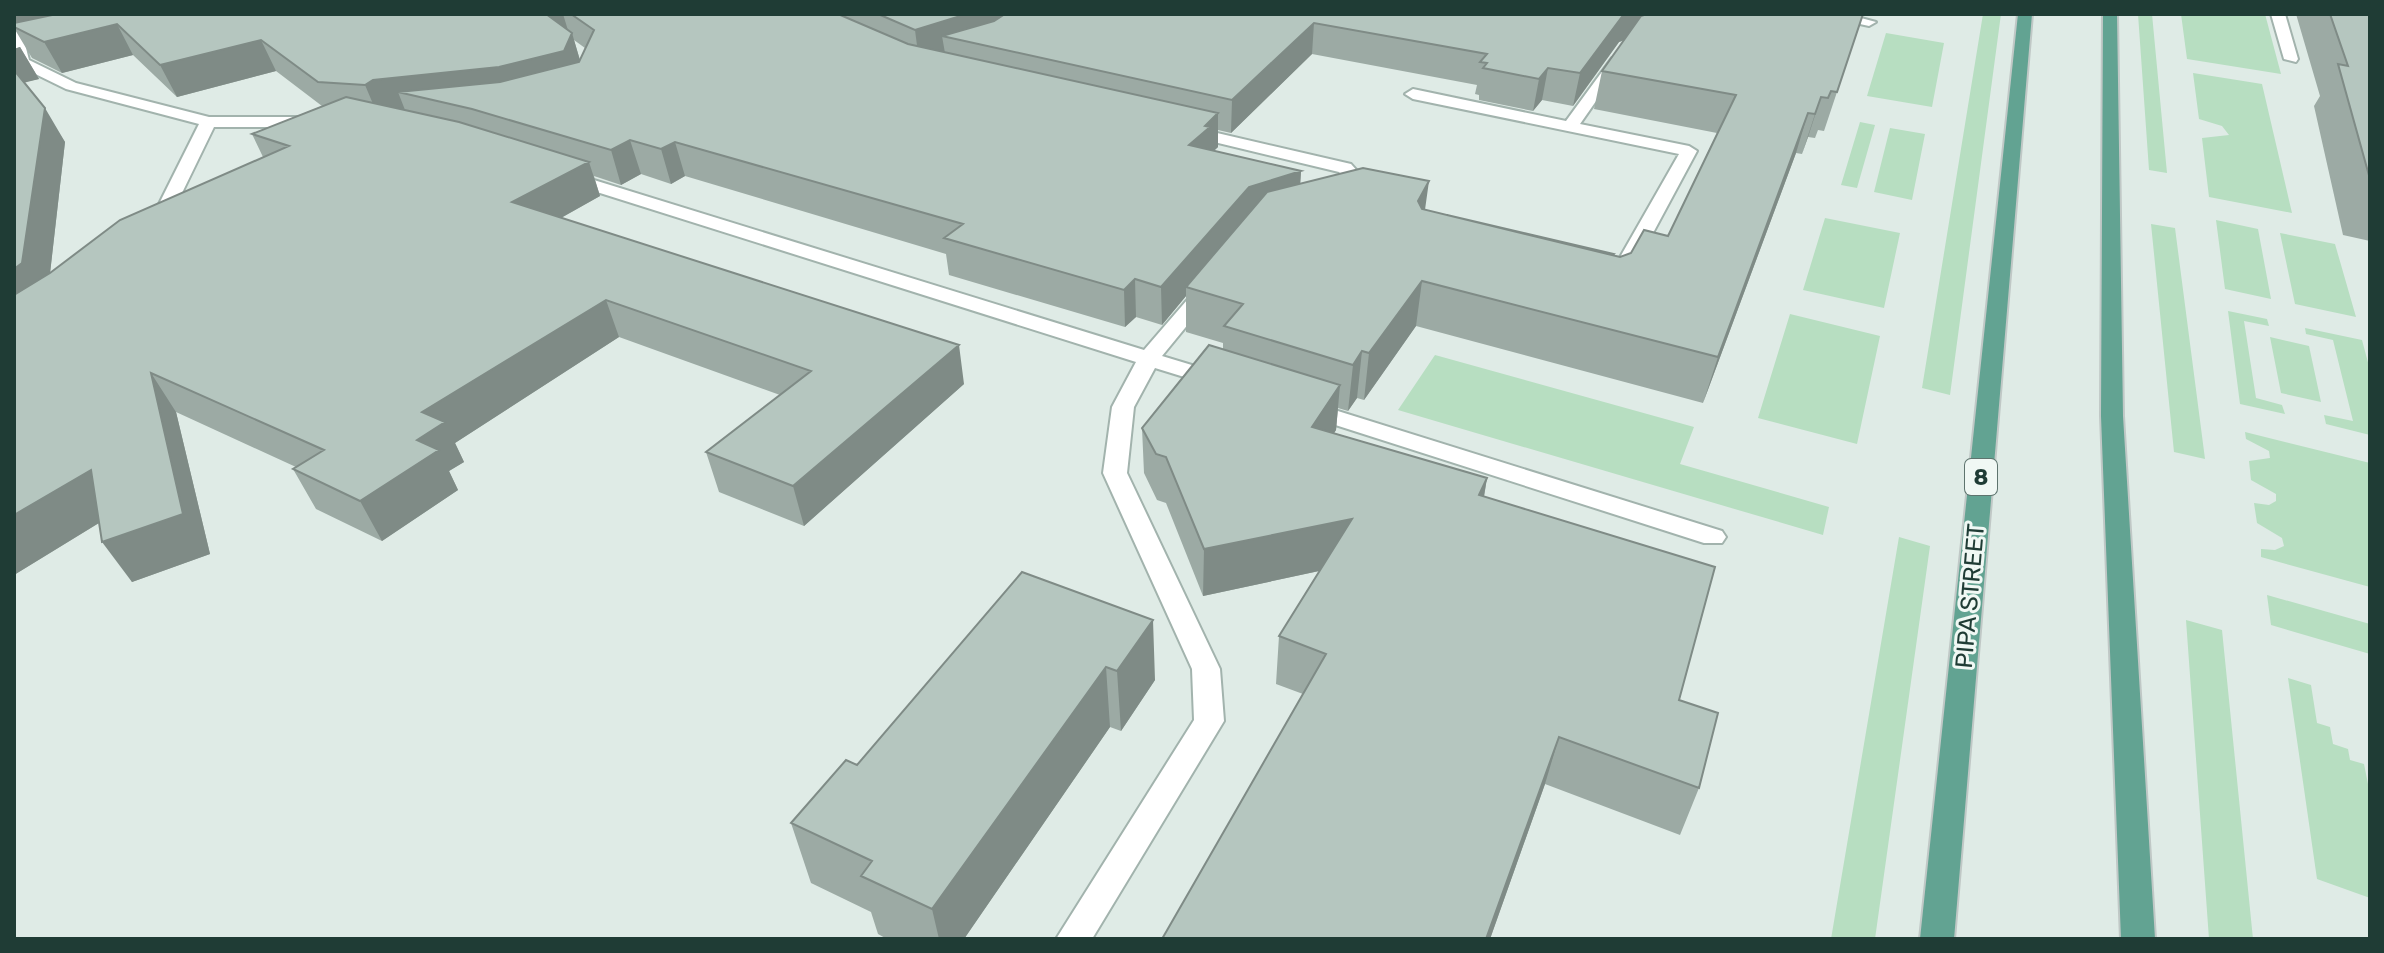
<svg xmlns="http://www.w3.org/2000/svg" width="2384" height="953" viewBox="0 0 2384 953" font-family="Rubik,sans-serif">
  <style>
    .green { fill: #b7dec1 }
    .lines { fill: none; stroke-linecap: round; stroke-linejoin: round }
    .minor-casing { stroke: #a2b3ad; stroke-width: 4 }
    .major-casing { stroke: #c0c8c6; stroke-width: 4 }
    .minor { fill: #fff; fill-rule: evenodd }
    .major { fill: #62a392; fill-rule: evenodd }
    .wall { fill: #9caaa4; fill-rule: evenodd }
    .shaded-wall { fill: #7f8b86 }
    .building { fill: #b5c6bf; stroke: #7f8b86; stroke-width: 2 }
    .labels { text-anchor: middle; dominant-baseline: central; stroke-width: 6; stroke-linejoin: round; paint-order: stroke }
    .shield { fill: #f0f8f4; stroke: #5e746e; stroke-width: 2 }
    .shield-label { font-size: 22px; font-weight: bold; fill: #1f3c35 }
    .street-label { font-size: 24px; fill: #1f3c35; stroke: #f0f8f4 }
  </style>
  <rect width="100%" height="100%" fill="#dfebe6"/>
  <!-- green -->
  <path class="green" d="M1983,14H2001L1950,395L1922,388Z
    M2138,14H2152L2167,173L2149,170Z
    M2181,14H2265L2281,74L2187,59Z
    M1886,33L1944,43L1932,107L1867,96Z
    M2193,73L2262,84L2292,213L2209,197L2202,138L2229,135L2222,126L2199,119Z
    M1860,122L1875,125L1857,188L1841,185Z
    M1890,128L1925,134L1912,200L1874,192Z
    M1825,218L1900,233L1884,308L1803,290Z
    M2216,220L2258,229L2271,299L2225,289Z
    M2151,224L2175,228L2205,459L2174,452Z
    M2280,233L2335,244L2356,317L2295,304Z
    M2228,311L2267,319L2269,326L2244,321L2256,398L2282,405L2285,414L2240,404Z
    M1790,314L1880,336L1857,444L1758,418Z
    M2305,328L2362,340L2370,370V435L2326,424L2324,415L2353,421L2333,340L2306,334Z
    M2270,337L2309,346L2321,402L2281,393Z
    M1435,355L1694,427L1680,464L1829,507L1823,535L1398,410Z
    M2245,432L2370,463V587L2261,557V549L2275,550L2284,546L2282,538L2257,523L2254,503L2269,505L2276,501V494L2251,480L2249,461L2270,458L2269,451L2246,439Z
    M1899,537L1930,546L1875,939H1831Z
    M2267,595L2370,624V654L2271,625Z
    M2186,620L2222,630L2253,939H2209Z
    M2288,678L2311,685L2317,723L2330,727L2333,744L2348,749L2350,760L2364,764L2370,794V898L2317,879Z"/>
  <g class="lines">
    <!-- minor casing -->
    <g class="minor-casing">
      <path id="minor" d="M1814,14H1846L1876,22L1869,26Z
        M2271,14H2285L2298,59L2296,62L2284,59Z
        M14,24L21,28L29,60L76,83L209,117H314L322,122L314,127H214L164,230H150L148,226L199,124L66,89L17,65Z
        M1612,58L1624,61L1580,124L1689,146L1697,151L1639,259L1629,265L1619,259L1679,154L1413,99L1405,94L1413,89L1566,121Z
        M1187,126L1351,164L1378,194L1369,199L1363,198L1339,172L1181,134L1179,131Z
        M568,172L1144,350L1200,285H1214L1217,289L1162,356L1228,376L1231,381L1220,388L1155,368L1134,407L1127,473L1220,669L1224,721L1092,939H1056L1194,720L1192,669L1103,473L1112,407L1136,362L562,181L559,177Z
        M1309,402L1722,531L1726,537L1722,543H1704L1301,414L1298,409Z"/>
    </g>
    <!-- major casing -->
    <g class="major-casing">
      <path id="major" d="M2018,14H2032L1954,939H1920Z
        M2103,14H2117L2123,416L2155,939H2121L2101,416Z"/>
    </g>
    <!-- minor -->
    <use href="#minor" class="minor"/>
    <!-- major -->
    <use href="#major" class="major"/>
  </g>
  <!-- wall -->
  <path class="wall" d="M14,14H1863L1824,131L1818,130L1815,138L1808,137L1802,154L1796,153L1703,403L1416,326L1364,400L1357,398L1348,411L1338,408L1336,430L1334,433L1487,478L1484,497L1679,700L1699,788L1680,835L1545,784L1490,939H1162L1303,694L1276,684L1279,636L1319,571L1203,596L1166,503L1157,500L1144,473L1142,428L1223,349V343L1186,332V296L1162,325L1136,317L1125,327L949,275L946,254L685,176L671,184L641,174L621,185L594,176L600,196L561,218L964,384L804,526L719,492L706,452L780,395L619,337L455,443L464,462L449,471L458,490L382,541L316,509L293,469L296,467L176,412L210,554L132,582L99,523L14,575V49L20,47L39,79L24,82L65,142L50,273L263,157L252,134L322,106L276,71L177,97L133,55L62,73L32,58L14,28V23H16L14,21ZM574,40L585,48L580,60ZM1624,40L1602,71L1594,109L1717,133L1668,236L1631,253L1620,257L1425,210L1300,184L1301,171L1214,151L1218,147V130L1231,133L1312,54L1477,85L1475,94L1479,95V100L1533,111L1542,100L1573,106L1619,42Z
    M2296,14H2370V241L2343,235L2314,106L2320,96Z
    M1022,572L1155,680L1121,731L1110,727L964,939H887L878,934L871,912L811,883L791,823L857,765Z"/>
  <!-- shaded-wall -->
  <path class="shaded-wall" d="M14,14H152L22,31L14,18Z
    M544,14H563L570,37Z
    M967,14H1026L942,36L945,53L919,61L915,30Z
    M1624,14H1664L1661,27L1619,42L1573,106L1580,73Z
    M1314,23L1312,54L1231,133L1232,100Z
    M117,24L133,55L62,73L44,42Z
    M572,33L581,64L574,82L398,92L405,110L379,118L365,85L373,80Z
    M261,40L276,71L177,97L160,65Z
    M20,47L39,79L19,84L14,76V49Z
    M1548,68L1542,100L1533,111L1539,79Z
    M1821,97L1808,137L1802,154L1815,114Z
    M45,108L65,142L47,300L14,322V269Z
    M1218,113V147L1210,154L1189,145L1205,126Z
    M1808,113L1796,153L1703,403L1718,357Z
    M630,140L641,174L621,185L611,150Z
    M675,142L685,176L671,184L661,149Z
    M589,162L600,196L525,238L512,202Z
    M1301,171L1299,206L1186,287V296L1162,325L1161,287L1249,187Z
    M1429,181L1423,224L1418,201Z
    M1135,279L1136,317L1125,327L1124,290Z
    M1422,281L1416,326L1364,400L1369,353Z
    M606,300L619,337L455,443L464,462L449,471L458,490L382,541L360,501L417,440L422,412Z
    M959,345L964,384L804,526L793,486Z
    M1362,351L1357,398L1348,411L1353,365Z
    M151,373L176,412L210,554L132,582L102,542Z
    M1340,385L1336,430L1309,472L1312,427Z
    M91,470L120,510L14,575V515Z
    M1487,478L1479,525V495Z
    M1352,519L1347,565L1203,596L1204,549Z
    M1153,620L1155,680L1121,731L1117,671Z
    M1106,667L1110,727L964,939H939L932,909Z
    M1559,737L1545,784L1490,939H1486Z"/>
  <!-- building -->
  <path class="building" d="M57,14H546L572,33L564,51L499,67L373,80L365,85L318,82L261,40L160,65L117,24L44,42L14,27V23Z
    M571,14H838L908,44L1218,113L1205,126L1210,127L1189,145L1301,171L1249,187L1161,287L1135,279L1124,290L944,238L963,224L675,142L661,149L630,140L611,150L472,109L398,92L500,82L579,62L594,30Z
    M878,14H967L915,30Z
    M1005,14H1624L1580,73L1548,68L1539,79L1483,68L1487,63L1480,62L1487,54L1314,23L1232,100L942,36L994,21Z
    M1647,14H1863L1837,92L1831,91L1828,98L1821,97L1815,114L1808,113L1718,357L1422,281L1369,353L1362,351L1353,365L1224,326L1243,304L1186,287L1267,192L1363,168L1429,181L1418,201L1422,209L1620,257L1631,253L1644,230L1668,236L1736,95L1602,71L1641,16Z
    M2330,14H2370V179L2338,64L2348,66Z
    M14,70L45,108L22,263L14,269Z
    M346,97L459,122L589,162L512,202L959,345L793,486L706,452L811,371L606,300L422,412L445,422L417,440L439,450L360,501L293,469L324,450L151,373L183,514L102,542L91,470L14,515V295L50,273L120,220L289,146L252,134Z
    M1447,215L1614,254L1613,255Z
    M1209,345L1340,385L1312,427L1487,478L1479,495L1715,567L1679,700L1718,713L1699,788L1559,737L1486,939H1162L1326,654L1279,636L1352,519L1204,549L1166,457L1156,454L1142,428Z
    M1022,572L1153,620L1117,671L1106,667L932,909L861,876L872,861L791,823L846,760L857,765Z"/>
  <g class="labels">
    <!-- shield labels -->
    <rect class="shield" x="1965" y="459" width="32" height="36" rx="6"/>
    <g class="shield-label">
      <text x="1981" y="477">8</text>
    </g>
    <!-- street labels -->
    <g class="street-label">
      <text transform="translate(1970 596) rotate(-85)">PIPA STREET</text>
    </g>
  </g>
  <!-- border -->
  <rect width="2384" height="953" fill="none" stroke="#1f3c35" stroke-width="32"/>
</svg>
